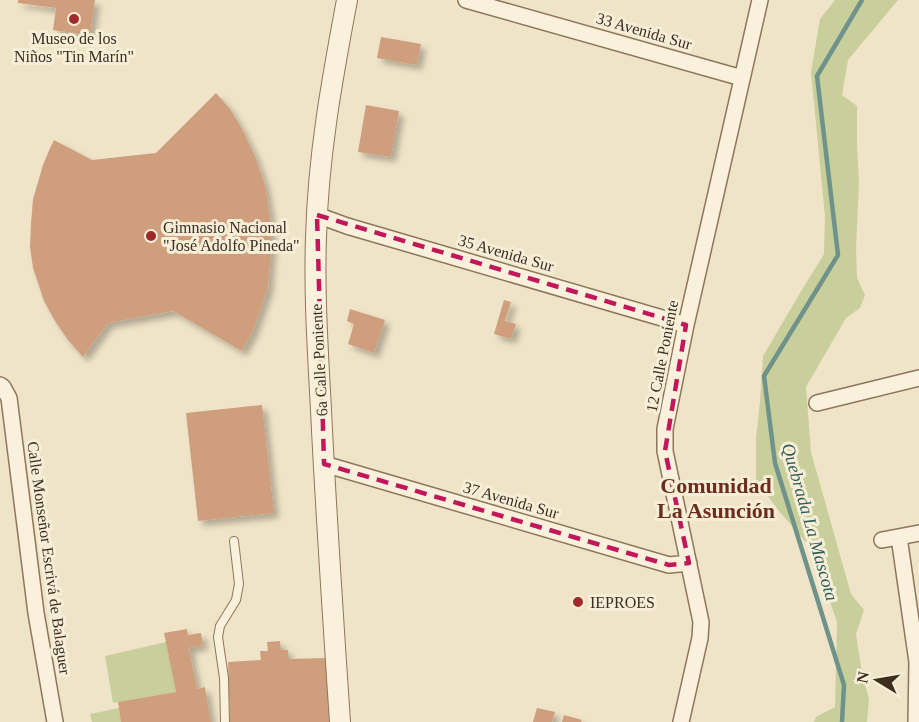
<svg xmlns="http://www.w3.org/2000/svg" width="919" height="722" viewBox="0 0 919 722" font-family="Georgia,serif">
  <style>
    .green { fill: #c9cf9b }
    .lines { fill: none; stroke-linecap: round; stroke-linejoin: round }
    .stream { stroke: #6f938a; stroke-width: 4.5 }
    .building { fill: #cf9f7d; filter: url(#shadow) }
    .service-casing { stroke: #8d765c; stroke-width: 10 }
    .minor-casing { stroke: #8d765c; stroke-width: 18 }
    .tertiary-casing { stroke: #8d765c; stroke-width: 22 }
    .service { stroke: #faf1dc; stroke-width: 8 }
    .minor { stroke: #faf1dc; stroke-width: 15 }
    .tertiary { stroke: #faf1dc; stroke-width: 20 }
    .marked { fill: none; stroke: #c2185b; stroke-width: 4.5; stroke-dasharray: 12 8; stroke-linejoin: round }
    .poi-dot { fill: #9e2a2b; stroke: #f7eed8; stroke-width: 2 }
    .labels { text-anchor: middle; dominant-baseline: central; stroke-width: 6; stroke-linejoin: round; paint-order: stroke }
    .street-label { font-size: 16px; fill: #3d2e20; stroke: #f7eed8 }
    .poi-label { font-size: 16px; fill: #3d2e20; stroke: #f7eed8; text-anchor: start }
    .water-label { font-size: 18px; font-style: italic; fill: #2f5d5a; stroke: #f7eed8 }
    .district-label { font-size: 22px; font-weight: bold; fill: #6b2e1e; stroke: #f7eed8 }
  </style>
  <defs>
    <filter id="shadow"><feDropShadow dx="5" dy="5" stdDeviation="3" flood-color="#0004"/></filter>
  </defs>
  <rect width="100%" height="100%" fill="#f0e4c8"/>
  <!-- green -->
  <path class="green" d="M835,0H898L848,60L842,95L857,106V143L859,183L856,248L857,278L865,295L860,308L846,318L806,387L811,452L851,594L864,610L856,634L862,673L869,699L867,722H814L816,717L835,707L837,622L812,549L778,510L756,479V438L760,401L763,356L800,293L824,254L825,217L811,72L820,19Z
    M166,642L176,692L113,703L105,656Z
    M119,708L121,722H92L90,714Z"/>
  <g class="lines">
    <!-- stream -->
    <path class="stream" d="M842,722L844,685L775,463L764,376L838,255L817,76L862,0"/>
  </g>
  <!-- building -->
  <path class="building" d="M18,0H95L90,35L53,30L56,8L18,3Z
    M381,37L421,44L417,65L377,58Z
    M216,93L230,109L242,129L255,156L265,185L270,217L271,249L268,288L253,331L242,351L173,311L108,323L83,357L68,340L55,321L44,301L33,268L30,247L31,224L33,199L43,165L50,148L54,140L92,160L156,153Z
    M366,105L399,111L391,157L358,152Z
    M504,300L511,302L505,321L516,324L511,339L494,334Z
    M350,309L385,320L374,353L348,344L354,324L347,321Z
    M262,405L274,513L198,521L186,413Z
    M187,629L188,635L201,633L203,645L189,648L197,689L205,687L211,722H121L118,702L176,692L164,633Z
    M280,641L281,650H288L289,659L326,658L329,722H230L228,662L261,660L260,651H268L267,642Z
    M537,708L555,712L552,722H533Z
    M564,715L582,720L581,722H562Z"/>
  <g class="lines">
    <!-- service casing -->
    <g class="service-casing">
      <path id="service" d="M225,722L224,678L218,637L220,626L236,600L239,584L234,541"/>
    </g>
    <!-- minor casing -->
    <g class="minor-casing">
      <path id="minor" d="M466,0L742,78
        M317,215L347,226L686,325
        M0,385L3,387L9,398L36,613L55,722
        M817,403L919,378
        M324,464L669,565L689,563
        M899,537L917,662L916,722
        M882,540L919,533
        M681,722L700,638L701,622L665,451V429L686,325L760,0"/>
    </g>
    <!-- tertiary casing -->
    <g class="tertiary-casing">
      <path id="tertiary" d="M340,722C333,618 326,514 321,410C318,353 314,295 316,238C318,156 332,80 347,0"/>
    </g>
    <!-- service -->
    <use href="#service" class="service"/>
    <!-- minor -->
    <use href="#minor" class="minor"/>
    <!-- tertiary -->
    <use href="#tertiary" class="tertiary"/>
  </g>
  <!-- marked area -->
  <path class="marked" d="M317,215L686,325L665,451L689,563L669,565L324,464Z"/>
  <!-- markers -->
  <g class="poi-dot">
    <circle cx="74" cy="19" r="6"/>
    <circle cx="151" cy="236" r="6"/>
    <circle cx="578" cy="602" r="6"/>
  </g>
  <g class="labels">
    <!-- street labels -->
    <g class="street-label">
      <text transform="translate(644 31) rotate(16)">33 Avenida Sur</text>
      <text transform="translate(506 253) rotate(16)">35 Avenida Sur</text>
      <text transform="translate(662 356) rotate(-79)">12 Calle Poniente</text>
      <text transform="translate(319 360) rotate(-93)">6a Calle Poniente</text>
      <text transform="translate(511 500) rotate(16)">37 Avenida Sur</text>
      <text transform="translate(49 558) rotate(82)">Calle Monseñor Escrivá de Balaguer</text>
    </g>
    <!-- poi labels -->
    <g class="poi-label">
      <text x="74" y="38" text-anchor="middle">Museo de los<tspan x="74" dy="18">Niños "Tin Marín"</tspan></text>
      <text x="163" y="227">Gimnasio Nacional<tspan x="163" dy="18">"José Adolfo Pineda"</tspan></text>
      <text x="590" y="602">IEPROES</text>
    </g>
    <!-- water labels -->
    <g class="water-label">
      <text transform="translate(810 522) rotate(74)">Quebrada La Mascota</text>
    </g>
    <!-- district labels -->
    <g class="district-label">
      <text x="716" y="485">Comunidad<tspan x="716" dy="25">La Asunción</tspan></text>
    </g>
  </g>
  <!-- north arrow -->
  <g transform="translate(877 680) rotate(281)" stroke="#f7eed8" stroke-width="4.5" paint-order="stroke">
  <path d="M0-4.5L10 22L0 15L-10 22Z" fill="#3d2e20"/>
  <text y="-9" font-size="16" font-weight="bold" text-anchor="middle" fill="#3d2e20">N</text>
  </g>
</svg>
